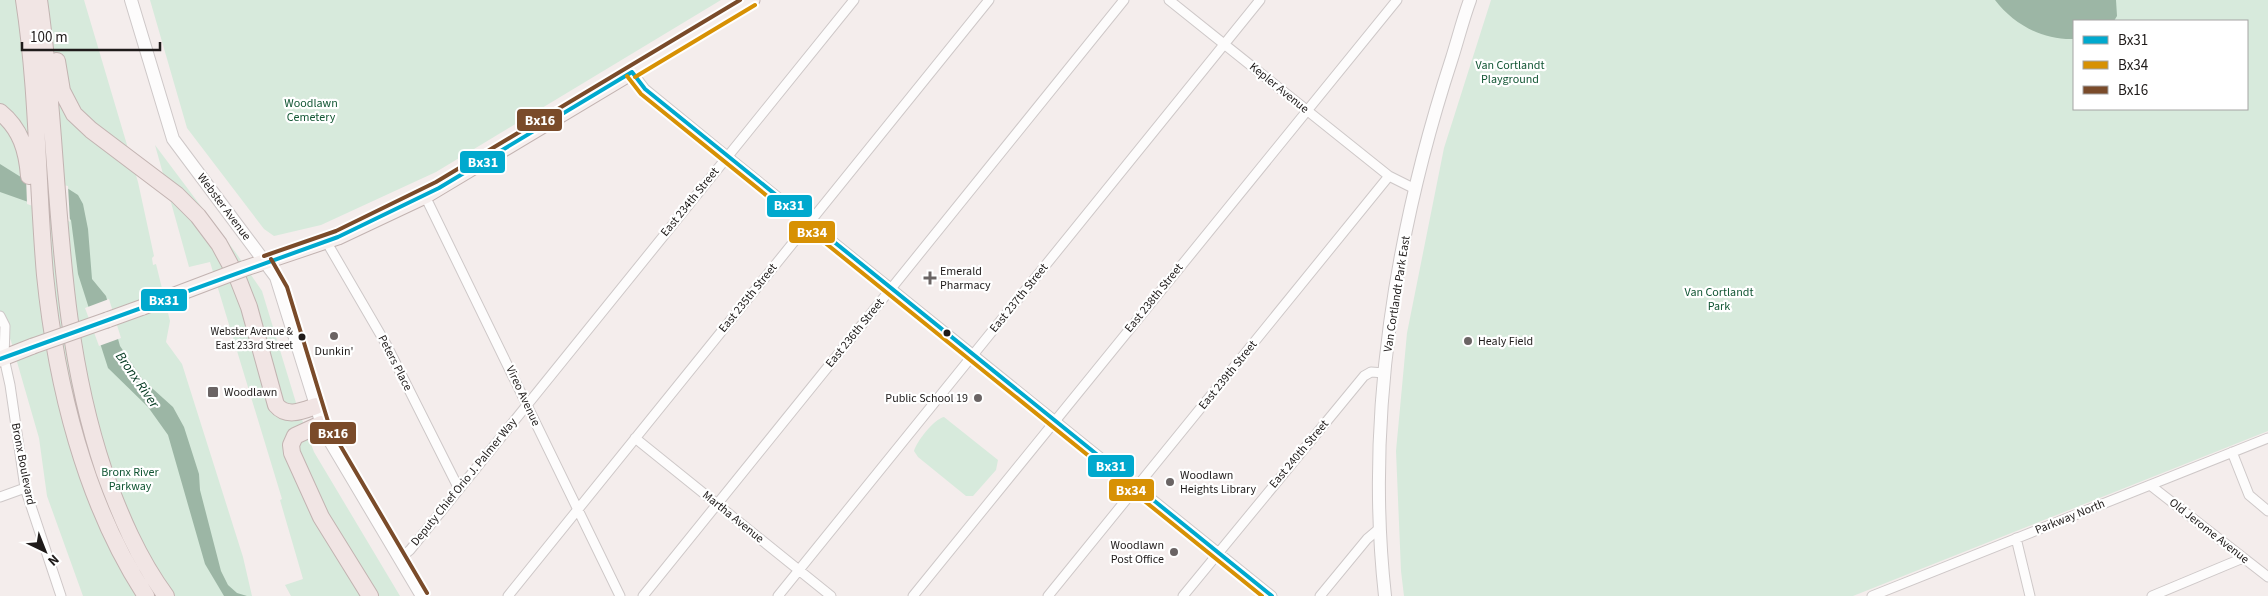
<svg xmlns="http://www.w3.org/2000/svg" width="2268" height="596" viewBox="0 0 2268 596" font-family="'Source Sans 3',sans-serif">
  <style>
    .green { fill: #d7eadc; fill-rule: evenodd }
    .water { fill: #9cb6a5 }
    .pier { fill: #f4edec }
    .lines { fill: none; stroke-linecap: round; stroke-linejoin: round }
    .street-casing { stroke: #cec8c8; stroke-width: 11 }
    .secondary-casing { stroke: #cec8c8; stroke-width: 14 }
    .primary-casing { stroke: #c2b3b1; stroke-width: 17 }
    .highway-casing { stroke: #c2b3b1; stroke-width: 18 }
    .street { stroke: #fdfcfc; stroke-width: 9 }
    .secondary { stroke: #fdfcfc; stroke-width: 12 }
    .primary { stroke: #f6efee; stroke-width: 15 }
    .highway { stroke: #f1e5e4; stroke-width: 16 }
    .primary-bridge-casing { stroke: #c2b3b1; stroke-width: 17; stroke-linecap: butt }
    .primary-bridge { stroke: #f6efee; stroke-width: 15 }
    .bus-1-casing { stroke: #fff; stroke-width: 8 }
    .bus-2-casing { stroke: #fff; stroke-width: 8 }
    .bus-3-casing { stroke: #fff; stroke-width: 8 }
    .bus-1 { stroke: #00a9ce; stroke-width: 4 }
    .bus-2 { stroke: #d79104; stroke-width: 4 }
    .bus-3 { stroke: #7a4b2a; stroke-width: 4 }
    .poi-dot { fill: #6a6464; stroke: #fff; stroke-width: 2 }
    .bus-dot { fill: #1f1b1a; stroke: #fff; stroke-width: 2 }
    .labels { text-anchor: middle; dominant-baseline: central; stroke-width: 4.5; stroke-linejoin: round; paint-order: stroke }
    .bus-label { font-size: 11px; fill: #1f1b1a; stroke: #fff; text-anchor: end }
    .park-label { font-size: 12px; fill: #125634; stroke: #fff }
    .street-label { font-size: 12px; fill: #1f1b1a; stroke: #fff }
    .poi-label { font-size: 12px; fill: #1f1b1a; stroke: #fff; text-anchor: start }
    .water-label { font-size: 14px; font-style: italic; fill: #01371e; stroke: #fff }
    .line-badge { stroke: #fff; stroke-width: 2 }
    .badge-label { font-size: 14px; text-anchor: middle; font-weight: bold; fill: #fff }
  </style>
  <rect width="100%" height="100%" fill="#f4edec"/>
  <!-- green -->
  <path class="green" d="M0,0H84L138,182L154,256L152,258L153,265L156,264L170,321L166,342L182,364L243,557L252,596H83L47,496L39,438L11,341L0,315Z
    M150,0H721L436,172L321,225L274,236L264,229L187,128Z
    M1491,0H2268V431L1853,596H1404L1401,571L1396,451L1407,333L1444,148ZM2074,21H2247V109H2074Z
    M155,145L236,253L262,291L297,406L314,452L400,596H291L285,585L303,579L280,500L282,499L210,262L189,267Z
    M944,417L998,460L996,470L973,496H966L918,457L914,451C917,441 934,419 944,417Z"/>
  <!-- water -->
  <path class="water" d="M1995,0H2116L2117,16L2114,21H2074V39C2043,40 2014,25 1995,0Z
    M0,164L24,179L67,188L78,195L83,204L88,229L92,279L106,296L120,346L143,380L173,407L184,427L199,474L200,490L221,571L228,585L237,593L247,596H224L205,564L168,435L148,407L108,368L78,274L71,220L65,215L0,192Z"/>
  <!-- pier -->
  <path class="pier" d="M26,177L68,186L70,222L64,217L27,204Z
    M109,299L121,338L99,346L85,308Z"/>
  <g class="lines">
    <!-- street casing -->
    <g class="street-casing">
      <path id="street" d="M1169,0L1389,176L1415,189
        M632,72L645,89L727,156L1272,596
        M425,196L620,596
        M326,241L386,344L459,489
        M0,316L5,326L4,358L10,385L25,488L61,596
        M635,438L831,596
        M2232,452L2249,495L2268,511
        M2150,485L2268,577
        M0,497L25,488
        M2016,538L2030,596
        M399,559L410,550L854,0
        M508,596L989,0
        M643,596L1124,0
        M778,596L1260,0
        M913,596L1397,0
        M1048,596L1389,176
        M1183,596L1364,376L1371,372L1385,373
        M1320,596L1367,539L1380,528
        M1872,596L2268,438
        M2152,596L2243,558"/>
    </g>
    <!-- secondary casing -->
    <g class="secondary-casing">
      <path id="secondary" d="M131,0L173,139L276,277L324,431L422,596
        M1385,596C1365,416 1396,229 1452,58C1458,39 1463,19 1470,0"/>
    </g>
    <!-- primary casing -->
    <g class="primary-casing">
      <path id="primary" d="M243,269L338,237L425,196L752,0
        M107,320L143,307
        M0,359L33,346"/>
    </g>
    <!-- highway casing -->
    <g class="highway-casing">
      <path id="highway" d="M24,0C38,91 37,183 45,275C56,384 85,503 146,596
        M39,0C62,159 52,317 104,471C120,515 138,558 166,596
        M57,61L62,91L74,114L91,130L177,195L198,216L219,244L238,279L249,307L276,405C287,418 302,411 316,406
        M0,112C21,129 27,151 29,176
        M321,424L295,436L291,445L292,453L321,517L370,596"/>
    </g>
    <!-- street -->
    <use href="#street" class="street"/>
    <!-- secondary -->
    <use href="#secondary" class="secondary"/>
    <!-- primary -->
    <use href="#primary" class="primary"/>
    <!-- highway -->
    <use href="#highway" class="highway"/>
    <!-- primary-bridge casing -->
    <g class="primary-bridge-casing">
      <path id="primary-bridge" d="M143,307L243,269
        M33,346L107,320"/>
    </g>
    <!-- primary-bridge -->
    <use href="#primary-bridge" class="primary-bridge"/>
    <!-- bus-1 casing -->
    <g class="bus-1-casing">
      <path id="bus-1" d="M632,72L645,89L1272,596
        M0,359L338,237L439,188L632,72"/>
    </g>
    <!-- bus-2 casing -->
    <g class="bus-2-casing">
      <path id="bus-2" d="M627,76L641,94L1262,596
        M635,77L755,5"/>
    </g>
    <!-- bus-3 casing -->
    <g class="bus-3-casing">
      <path id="bus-3" d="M264,256L336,231L436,182L740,0
        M271,259L287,287L330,428L427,593"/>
    </g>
    <!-- bus-1 -->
    <use href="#bus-1" class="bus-1"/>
    <!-- bus-2 -->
    <use href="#bus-2" class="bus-2"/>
    <!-- bus-3 -->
    <use href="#bus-3" class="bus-3"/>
  </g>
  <!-- markers -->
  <g class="poi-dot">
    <path d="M927.5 270.5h5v5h5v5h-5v5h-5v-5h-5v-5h5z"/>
    <circle cx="334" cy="336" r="5"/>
    <circle cx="1468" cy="341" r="5"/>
    <rect x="207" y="386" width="12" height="12" rx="2.5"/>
    <circle cx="978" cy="398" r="5"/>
    <circle cx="1170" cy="482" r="5"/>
    <circle cx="1174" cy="552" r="5"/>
  </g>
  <g class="bus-dot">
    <circle cx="947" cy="333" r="4.5"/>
    <circle cx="302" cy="337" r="4.5"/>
  </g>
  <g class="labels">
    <!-- bus labels -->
    <g class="bus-label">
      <text x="293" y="331">Webster Avenue &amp;<tspan x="293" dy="14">East 233rd Street</tspan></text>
    </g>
    <!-- park labels -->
    <g class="park-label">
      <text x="1510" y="65">Van Cortlandt<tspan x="1510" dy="14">Playground</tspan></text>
      <text x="311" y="103">Woodlawn<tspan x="311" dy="14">Cemetery</tspan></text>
      <text x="1719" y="292">Van Cortlandt<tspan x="1719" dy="14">Park</tspan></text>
      <text x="130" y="472">Bronx River<tspan x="130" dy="14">Parkway</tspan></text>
    </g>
    <!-- street labels -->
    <g class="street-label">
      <text transform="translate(1279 88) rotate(39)">Kepler Avenue</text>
      <text transform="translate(690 202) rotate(-51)">East 234th Street</text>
      <text transform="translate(224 207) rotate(53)">Webster Avenue</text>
      <text transform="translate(1397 294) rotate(-81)">Van Cortlandt Park East</text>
      <text transform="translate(748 298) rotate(-51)">East 235th Street</text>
      <text transform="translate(1019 298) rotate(-51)">East 237th Street</text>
      <text transform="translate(1154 298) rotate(-51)">East 238th Street</text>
      <text transform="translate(855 333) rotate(-51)">East 236th Street</text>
      <text transform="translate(395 363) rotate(63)">Peters Place</text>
      <text transform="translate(1228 375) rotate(-51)">East 239th Street</text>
      <text transform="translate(523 396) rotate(65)">Vireo Avenue</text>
      <text transform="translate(1299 454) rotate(-50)">East 240th Street</text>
      <text transform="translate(23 464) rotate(79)">Bronx Boulevard</text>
      <text transform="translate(464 482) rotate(-51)">Deputy Chief Orio J. Palmer Way</text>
      <text transform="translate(733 517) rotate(39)">Martha Avenue</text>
      <text transform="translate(2070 517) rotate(-22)">Parkway North</text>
      <text transform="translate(2209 531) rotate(38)">Old Jerome Avenue</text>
    </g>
    <!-- poi labels -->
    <g class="poi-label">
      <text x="940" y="271">Emerald<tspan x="940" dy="14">Pharmacy</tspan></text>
      <text x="1478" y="341">Healy Field</text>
      <text x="334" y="351" text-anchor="middle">Dunkin'</text>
      <text x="224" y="392">Woodlawn</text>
      <text x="968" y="398" text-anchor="end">Public School 19</text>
      <text x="1180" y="475">Woodlawn<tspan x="1180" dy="14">Heights Library</tspan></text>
      <text x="1164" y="545" text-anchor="end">Woodlawn<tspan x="1164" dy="14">Post Office</tspan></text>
    </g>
    <!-- water labels -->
    <g class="water-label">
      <text transform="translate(137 380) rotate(55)">Bronx River</text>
    </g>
  </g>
  <g class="line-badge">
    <rect x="516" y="108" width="47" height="24" rx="5" fill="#7a4b2a"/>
    <rect x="459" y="150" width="47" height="24" rx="5" fill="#00a9ce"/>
    <rect x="766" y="194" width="47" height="24" rx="5" fill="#00a9ce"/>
    <rect x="788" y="220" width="48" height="24" rx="5" fill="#d79104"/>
    <rect x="140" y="288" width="48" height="24" rx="5" fill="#00a9ce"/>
    <rect x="309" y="421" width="48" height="24" rx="5" fill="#7a4b2a"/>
    <rect x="1087" y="454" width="48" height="24" rx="5" fill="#00a9ce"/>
    <rect x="1108" y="478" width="47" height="24" rx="5" fill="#d79104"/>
  </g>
  <g class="badge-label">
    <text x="540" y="125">Bx16</text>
    <text x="483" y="167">Bx31</text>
    <text x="789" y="210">Bx31</text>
    <text x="812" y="237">Bx34</text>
    <text x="164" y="305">Bx31</text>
    <text x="333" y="438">Bx16</text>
    <text x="1111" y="471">Bx31</text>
    <text x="1131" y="495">Bx34</text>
  </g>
  <!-- legend -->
  <rect x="2073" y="20" width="175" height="90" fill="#ffffff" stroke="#a5a4a3"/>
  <rect x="2083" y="36" width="25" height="8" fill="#00a9ce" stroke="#a5a4a3"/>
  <text x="2118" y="45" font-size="15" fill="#1f1b1a">Bx31</text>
  <rect x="2083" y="61" width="25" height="8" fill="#d79104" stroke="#a5a4a3"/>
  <text x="2118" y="70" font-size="15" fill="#1f1b1a">Bx34</text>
  <rect x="2083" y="86" width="25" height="8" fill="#7a4b2a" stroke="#a5a4a3"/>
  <text x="2118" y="95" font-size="15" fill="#1f1b1a">Bx16</text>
  <!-- north arrow -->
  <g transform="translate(45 551) rotate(137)" stroke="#ffffff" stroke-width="4" paint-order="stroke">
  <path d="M0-4L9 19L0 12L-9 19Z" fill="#1f1b1a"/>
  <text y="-8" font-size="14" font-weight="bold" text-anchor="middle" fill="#1f1b1a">N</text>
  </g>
  <!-- scale -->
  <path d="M22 42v8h138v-8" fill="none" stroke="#1f1b1a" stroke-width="2.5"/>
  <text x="30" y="42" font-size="15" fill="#1f1b1a" stroke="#ffffff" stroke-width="4" paint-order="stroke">100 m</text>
</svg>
